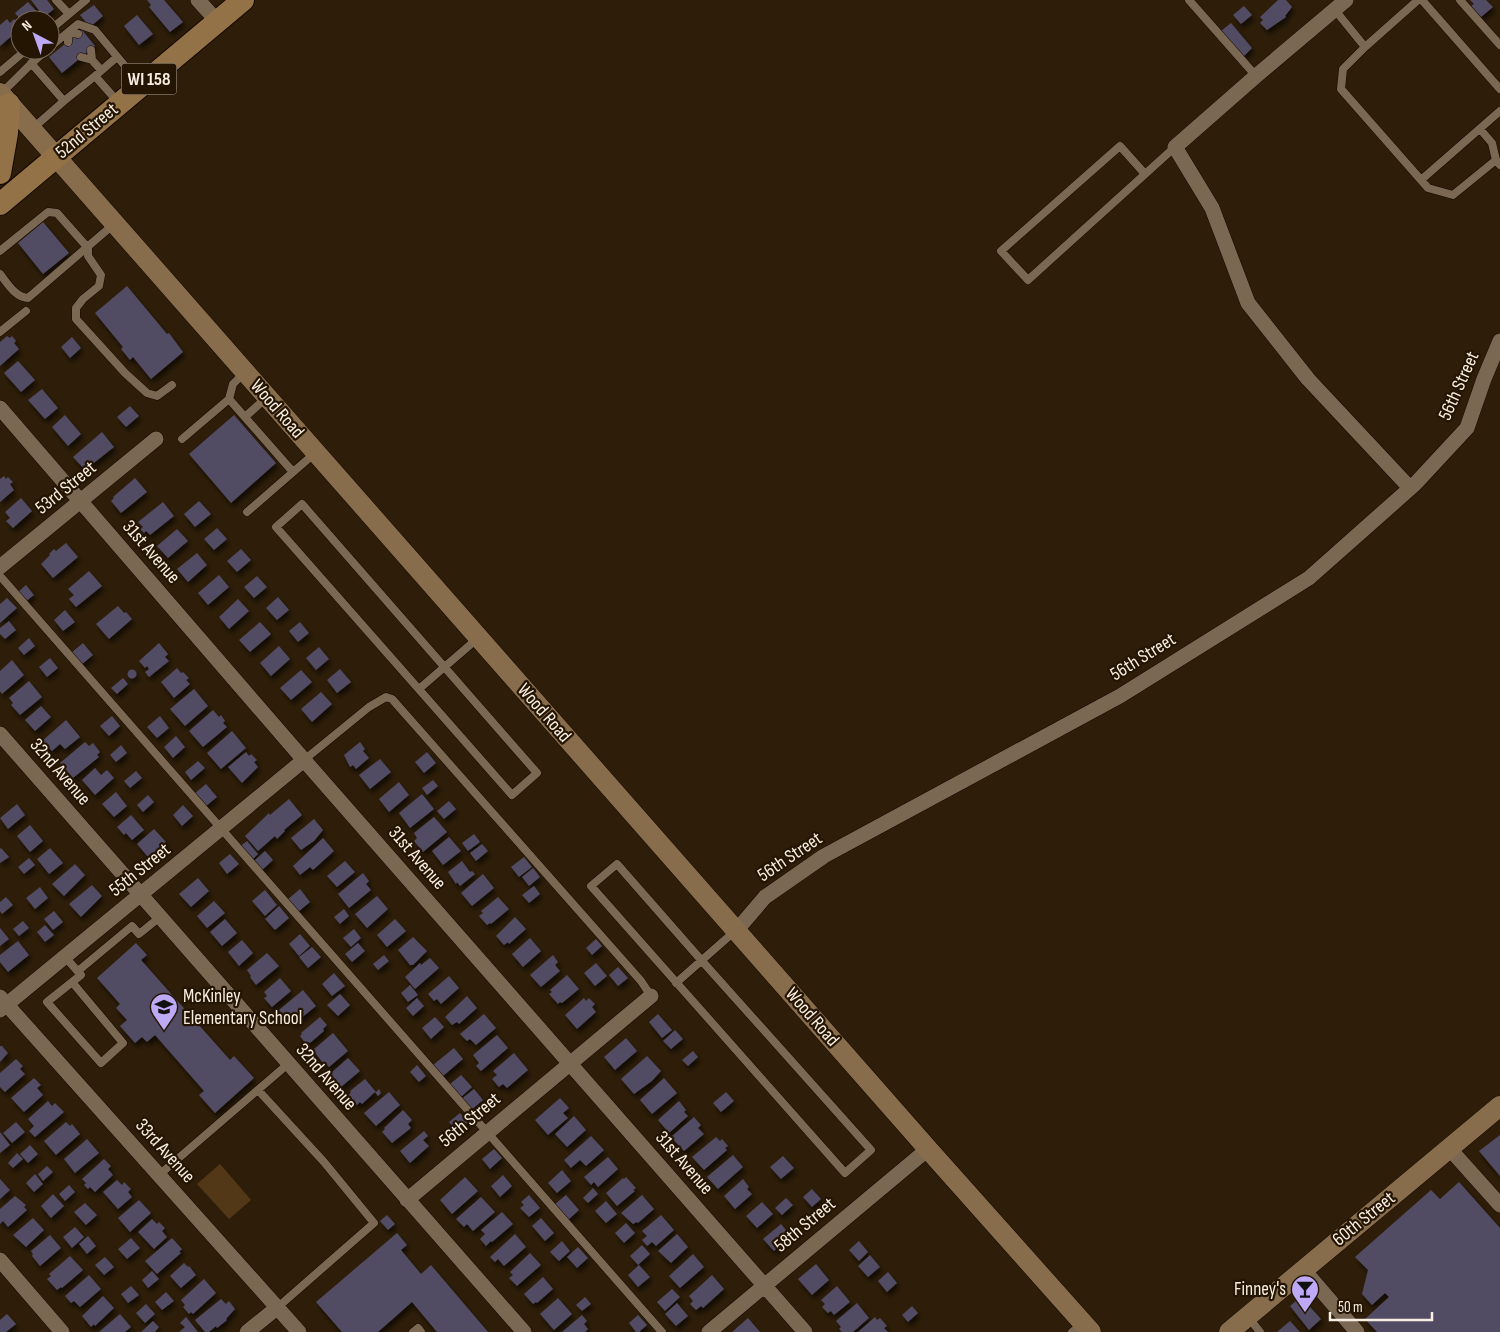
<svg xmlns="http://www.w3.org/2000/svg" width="1500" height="1332" viewBox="0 0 1500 1332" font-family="'Sofia Sans Condensed',sans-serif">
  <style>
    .green { fill: #523816 }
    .building { fill: #514b63; filter: url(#shadow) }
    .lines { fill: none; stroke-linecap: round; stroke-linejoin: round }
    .lane-casing { stroke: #150700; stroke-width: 9 }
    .street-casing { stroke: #150700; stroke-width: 16 }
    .secondary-casing { stroke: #150700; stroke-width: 21 }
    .primary-casing { stroke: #150700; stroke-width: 24 }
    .lane { stroke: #7b6852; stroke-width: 8 }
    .street { stroke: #7b6852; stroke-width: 15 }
    .secondary { stroke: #886d4c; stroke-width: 20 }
    .primary { stroke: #947247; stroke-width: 22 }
    .labels { text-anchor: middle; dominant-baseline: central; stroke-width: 4.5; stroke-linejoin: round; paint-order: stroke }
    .shield { fill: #241402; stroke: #b9ad9f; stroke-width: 1 }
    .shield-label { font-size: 18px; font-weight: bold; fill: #f9eee2 }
    .street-label { font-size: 19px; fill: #f9eee2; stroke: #241402 }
    .poi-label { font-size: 19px; fill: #f9eee2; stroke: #241402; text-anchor: start }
  </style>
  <defs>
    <filter id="shadow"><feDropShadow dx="2.5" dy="4.5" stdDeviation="2.5" flood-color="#0009"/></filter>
  </defs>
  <rect width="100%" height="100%" fill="#2e1e09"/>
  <!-- green -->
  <path class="green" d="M220,1164L251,1200L229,1219L197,1184Z"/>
  <!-- building -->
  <path class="building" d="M31,0H47L54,9L44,17Z
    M147,0H164L183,22L170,32L149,7L151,5Z
    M1278,0H1286L1292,7L1285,16L1286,17L1267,30L1260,23L1263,20L1260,17Z
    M1470,0H1486L1493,7L1481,17L1471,6L1474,4Z
    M28,2L38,13L29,20H21L15,13Z
    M94,5L103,16L90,27L80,15Z
    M1244,6L1252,15L1241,24L1233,15Z
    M137,15L153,34L139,45L124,26Z
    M7,19L10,23L14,19L20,26V29L0,46V25Z
    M1231,23L1252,48L1244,56L1221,31Z
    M82,30L95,46L62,73L49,57Z
    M43,222L69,253L43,274L18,243Z
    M127,286L167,334L169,333L183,352L151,379L133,357L130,360L121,349L123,347L95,313Z
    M7,336L10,338L12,336L16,341L14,343L19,349L0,366V342Z
    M72,337L81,348L70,358L61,347Z
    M18,361L35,380L21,392L4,373Z
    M42,389L58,408L45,419L28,400Z
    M130,406L139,416L126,427L117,417Z
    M65,415L81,434L68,446L52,427Z
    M234,415L276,463L231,503L189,454Z
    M102,432L114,447L85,470L73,457Z
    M4,476L6,479L8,477L13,482L10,484L14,490L0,502V479Z
    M135,478L147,492L121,513L111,501L114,498L113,497Z
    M21,498L32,511L13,528L6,521L10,518L5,512Z
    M199,501L211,514L195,527L184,514Z
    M163,502L174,516L150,535L146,531L144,533L140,529L143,527L138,522Z
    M217,528L227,539L214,550L204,539Z
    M177,529L188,541L168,558L157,546Z
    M66,543L78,557L53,578L41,564L50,555L49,554L54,549L56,551Z
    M241,549L251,560L237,572L227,561Z
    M197,553L207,565L188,582L177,569Z
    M89,571L102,586L76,607L69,599L74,595L68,589Z
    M219,575L229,587L208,605L198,593Z
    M257,576L267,587L254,598L244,587Z
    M26,585L34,595L25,602L17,593Z
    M278,597L289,610L277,620L266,608Z
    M7,598L17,608L0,623V604Z
    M238,599L249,611L229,629L219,617Z
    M118,606L124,613L126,612L132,619L109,639L96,624Z
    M65,610L75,622L63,631L54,620Z
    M9,621L16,630L5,639L0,634V628Z
    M260,622L271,634L250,652L239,640Z
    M300,622L309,633L298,642L289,631Z
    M29,638L35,646L24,655L18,648Z
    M83,643L93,655L81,665L71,653Z
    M159,643L168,654L165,657L169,661L149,677L145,672L149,669L147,666L145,668L139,661Z
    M279,646L290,659L271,676L260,663Z
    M319,647L329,659L316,670L306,658Z
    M50,658L58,668L47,677L39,667Z
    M12,660L24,675L2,694L0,691V671Z
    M177,668L181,673L183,672L189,678L186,680L190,684L174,698L161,682Z
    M340,669L351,682L337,693L327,680Z
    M127.5 674a4.5 4.5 0 1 1 9 0a4.5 4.5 0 1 1-9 0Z
    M301,670L312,682L291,700L280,688Z
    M123,678L128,684L117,694L111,688Z
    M29,681L42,697L20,715L11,705L13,703L9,698Z
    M194,689L208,706L185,726L170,709Z
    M321,692L332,704L312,722L301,709Z
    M41,706L51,717L35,731L25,720Z
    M213,710L219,717L221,715L225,721L223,723L227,727L203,747L189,731Z
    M112,716L120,726L109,736L100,726Z
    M160,716L169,728L157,738L147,727Z
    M66,720L80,737L65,749L60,744L52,751L42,741Z
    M232,731L246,748L221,769L207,753Z
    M176,736L185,747L173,758L164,747Z
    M85,742L89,746L93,743L100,752L97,755L99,757L73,778L60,763Z
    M360,742L365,749L363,751L369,758L356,769L353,765L350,767L344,755Z
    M121,745L127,753L116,762L110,755Z
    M246,752L249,756L251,754L257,760L254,762L258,767L242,783L228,767Z
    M427,752L436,763L424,773L415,762Z
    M380,759L391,772L370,789L359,775Z
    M198,761L205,768L191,780L185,772Z
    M95,768L101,775L107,770L114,778L95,795L82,780Z
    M136,771L142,778L130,788L124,781Z
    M433,780L438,786L427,795L422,788Z
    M399,782L409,795L389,812L379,799Z
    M206,784L217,797L205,807L194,794Z
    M116,792L127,806L114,817L102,804Z
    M422,794L434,809L410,828L399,813Z
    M148,795L154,802L143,812L137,805Z
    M289,799L302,815L284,830L285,831L277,839L275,836L258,851L245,836L269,813L270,815Z
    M449,801L456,809L444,819L437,811Z
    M17,804L25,815L8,829L0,818Z
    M183,805L193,816L182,826L173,815Z
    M131,815L144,830L132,840L126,833L124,835L117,827Z
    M434,817L447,832L423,852L414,841L417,838L414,833Z
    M314,819L323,830L314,841L301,850L291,838Z
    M30,825L43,841L30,852L17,836Z
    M154,829L166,842L148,857L137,844Z
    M474,834L480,842L468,851L462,843Z
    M449,837L461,851L443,865L432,851Z
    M323,838L334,851L313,870L310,867L300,875L293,866Z
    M247,841L258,854L251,861L239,847Z
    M482,844L488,851L476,861L470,853Z
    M1,848L9,857L0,863V849Z
    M50,848L63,863L49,874L37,859Z
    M265,851L273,860L262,870L254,861Z
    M230,854L239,864L227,874L219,863Z
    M524,857L532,867L519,877L511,867Z
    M29,858L35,865L24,874L18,867Z
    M345,861L355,872L337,887L327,876Z
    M462,861L470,872L472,871L475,874L460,886L457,882L456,884L448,872Z
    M75,864L85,875L64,896L52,884Z
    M533,868L540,877L529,886L522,877Z
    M363,873L369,881L366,884L371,890L349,908L338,894Z
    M483,874L494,888L472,906L461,893Z
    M198,878L209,891L191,907L179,894Z
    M92,885L102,896L81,917L69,904Z
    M534,886L540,894L529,903L522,895Z
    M40,887L48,898L35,909L26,898Z
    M300,889L310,902L298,912L287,900Z
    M265,890L277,905L265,916L252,901Z
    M377,896L388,909L367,928L355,914Z
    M6,897L13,905L2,914L0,911V902Z
    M498,897L509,909L491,924L490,923L487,925L479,916L483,913L481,911Z
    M214,901L225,913L207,928L197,916Z
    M279,906L289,918L275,930L265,919Z
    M344,909L349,916L340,924L334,917Z
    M54,911L63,922L53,930L44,919Z
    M515,917L526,929L509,944L508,942L504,945L496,936Z
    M225,919L237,933L222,946L210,932Z
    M395,919L406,931L387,947L377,935Z
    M23,921L29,928L19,936L13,929Z
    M45,925L54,935L45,942L37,932Z
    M0,928L9,939L0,946Z
    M354,929L361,938L351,947L343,938Z
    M300,934L310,946L299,956L289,944Z
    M413,937L427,951L413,965H410L398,950Z
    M530,938L541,951L523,967L512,954Z
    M596,939L602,946L592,955L586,948Z
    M242,940L253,953L239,966L228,952Z
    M18,941L29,955L8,972L0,962V955Z
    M136,943L147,955L141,960L230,1060L234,1056L254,1078L215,1113L199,1095L204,1091L155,1035L147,1042L142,1037L135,1043L120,1026L127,1020L116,1008L120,1004L97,978Z
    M358,943L365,951L352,962L345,954Z
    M312,947L321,957L308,968L299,957Z
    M267,953L279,966L256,985L250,977L251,976L247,970Z
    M384,955L389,961L378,970L373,964Z
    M553,955L558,962L555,965L560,971L541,987L530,975Z
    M430,958L439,968L415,989L405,977L420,963L421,965Z
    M596,963L607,976L595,986L584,973Z
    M618,967L628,978L618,986L609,975Z
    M334,973L345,986L332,996L322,984Z
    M567,975L579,989L562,1003L560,1002L558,1004L549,994L552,992L550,990Z
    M449,976L459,988L441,1004L437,999L434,1001L428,994Z
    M280,978L291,991L272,1007L264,998L267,996L264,992Z
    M410,985L418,995L408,1002L401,993Z
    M303,990L316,1006L294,1024L290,1019L288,1020L279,1010Z
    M340,994L350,1005L338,1016L327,1005Z
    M467,996L477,1008L459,1024L457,1022L452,1025L445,1017Z
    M417,998L424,1006L413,1016L406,1008Z
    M584,998L586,1001L589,998L595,1004L592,1007L596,1012L577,1029L565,1015Z
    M484,1014L496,1028L476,1045L470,1039L467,1041L460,1034Z
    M658,1014L672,1030L662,1038L649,1022Z
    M320,1017L327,1025L323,1029L324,1031L310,1043L308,1042L306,1044L300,1036L302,1034L301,1033Z
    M435,1017L444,1027L431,1039L422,1028Z
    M675,1030L683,1039L671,1049L663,1041Z
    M333,1033L348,1051L329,1067L324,1062L323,1063L313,1050Z
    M497,1035L508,1048L481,1071L476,1066L479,1063L473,1055Z
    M626,1038L637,1051L615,1070L604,1057Z
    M0,1046H2L8,1053L0,1062Z
    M454,1048L463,1059L443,1076L433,1065Z
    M693,1051L698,1057L688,1066L682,1060Z
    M514,1053L528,1070L507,1088L503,1084L499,1087L492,1079L497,1075L493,1071Z
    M647,1056L661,1071L652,1081L634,1094L621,1079Z
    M348,1058L360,1071L341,1087L330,1074Z
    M16,1059L23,1066L20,1069L25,1074L5,1092L0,1087V1073Z
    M417,1065L426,1076L419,1082L410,1072Z
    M461,1075L472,1087L460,1098L449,1085Z
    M34,1078L41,1085L37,1088L43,1095L24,1112L11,1098Z
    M664,1078L677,1093L652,1114L640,1100Z
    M365,1079L376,1092L379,1089L381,1093L378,1096L375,1092L362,1104L360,1102L357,1105L349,1095L351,1092L350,1091Z
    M474,1089L483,1100L470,1111L460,1100Z
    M389,1092L400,1105L376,1126L364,1113Z
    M726,1092L734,1101L721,1112L713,1103Z
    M560,1098L569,1108L563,1113L568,1118L548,1135L535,1120Z
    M48,1101L52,1106L55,1103L64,1112L35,1137L29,1131L34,1126L28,1119Z
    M679,1101L686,1110L684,1112L688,1116L669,1133L658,1120Z
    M403,1110L412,1120L408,1124L411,1128L392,1143L382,1132L385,1129L384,1128Z
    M460,1113L468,1122L457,1132L449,1122Z
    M574,1116L586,1130L567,1147L555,1134Z
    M694,1117L701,1125L698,1128L704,1134L684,1151L671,1137Z
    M16,1122L25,1132L12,1143L3,1133Z
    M66,1122L70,1126L72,1124L80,1134L56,1155L44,1141Z
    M424,1131L428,1136L423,1140L429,1146L410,1163L400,1151Z
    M0,1132L10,1145L0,1153Z
    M1500,1135V1176L1479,1151Z
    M591,1136L604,1150L586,1166L580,1160L571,1168L564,1160Z
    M716,1137L720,1141L722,1139L728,1146L725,1148L727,1150L704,1170L692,1157Z
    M87,1139L99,1153L75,1173L64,1159Z
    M30,1145L38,1154L28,1163L20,1154Z
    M494,1149L502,1158L490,1169L482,1159Z
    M17,1153L23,1159L13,1168L8,1163Z
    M733,1155L743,1167L718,1189L707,1177Z
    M783,1156L794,1168L781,1179L770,1167Z
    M608,1157L618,1169L598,1187L594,1182L591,1185L584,1177Z
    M104,1159L111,1166L108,1169L113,1175L95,1192L90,1187L88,1189L84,1185L86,1183L82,1179Z
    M47,1166L53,1172L43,1181L38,1174Z
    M562,1170L571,1181L557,1193L548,1183Z
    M35,1174L43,1184L34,1192L26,1183Z
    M503,1175L512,1186L500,1197L491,1186Z
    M465,1177L478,1191L452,1214L440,1200Z
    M626,1177L636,1188L633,1190L635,1191L617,1206L606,1193L623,1178L624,1179Z
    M0,1179L10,1190L0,1199Z
    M743,1179L749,1187L747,1189L752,1194L735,1209L724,1196Z
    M117,1180L122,1185L124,1182L131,1189L128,1192L132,1197L118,1209L103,1192Z
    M1459,1182L1500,1228V1332H1377L1365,1319L1389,1297L1385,1293L1372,1305L1362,1294L1368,1270L1355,1257L1431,1190L1440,1199Z
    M69,1185L75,1192L65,1201L59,1194Z
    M593,1188L598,1194L588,1203L583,1198Z
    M812,1189L821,1199L812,1207L803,1197Z
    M53,1194L64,1206L51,1218L41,1206Z
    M529,1195L540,1208L529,1217L520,1208L524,1205L521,1202Z
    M566,1195L579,1210L568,1220L555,1204Z
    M642,1195L654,1209L638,1223L637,1222L633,1224L621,1213Z
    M15,1196L26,1205L24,1207L27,1210L8,1227L3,1221L0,1224V1209Z
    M481,1197L495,1212L473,1231L467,1224L464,1227L456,1219Z
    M786,1198L793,1205L782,1215L775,1208Z
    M139,1200L151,1213L130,1232L118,1218Z
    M606,1201L617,1214L606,1223L595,1211Z
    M762,1202L773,1214L757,1228L746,1216Z
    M85,1203L97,1215L86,1225L74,1212Z
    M502,1212L513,1224L492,1242L491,1241L486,1246L480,1239L485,1234L481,1230Z
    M387,1215L395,1224L388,1230L380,1221Z
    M661,1215L674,1230L656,1246L652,1242L647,1246L642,1240L647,1236L642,1231Z
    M33,1218L44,1230L26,1247L13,1235Z
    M541,1218L554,1233L545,1241L532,1226Z
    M152,1219L157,1224L159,1222L165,1228L162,1231L167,1237L154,1249L138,1232Z
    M626,1223L635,1233L624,1243L615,1233Z
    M781,1224L791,1236L774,1251L763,1239Z
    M75,1227L84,1237L72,1248L63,1237Z
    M397,1233L407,1245L401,1250L421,1274L431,1265L488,1332H437L412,1302L378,1332H342L316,1302Z
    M515,1234L526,1247L504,1266L498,1259L495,1262L490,1257Z
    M677,1234L688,1247L671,1263L658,1251Z
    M50,1235L61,1248L40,1266L32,1256L33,1254L31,1251Z
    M88,1236L96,1246L87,1254L79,1244Z
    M131,1238L140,1248L127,1259L118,1249Z
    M172,1238L182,1249L179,1252L181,1253L157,1274L145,1261Z
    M562,1241L570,1251L559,1261L550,1252Z
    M859,1241L868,1252L859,1261L849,1250Z
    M642,1245L650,1254L638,1265L630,1256Z
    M578,1247L588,1258L577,1268L567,1257Z
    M530,1253L541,1265L517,1286L509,1278L513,1275L510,1272Z
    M693,1254L704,1267L680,1288L669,1276Z
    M870,1255L880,1267L868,1277L858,1266Z
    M70,1256L83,1270L62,1288L61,1287L57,1290L47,1279L51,1276L49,1274Z
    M105,1257L114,1267L104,1275L95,1265Z
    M184,1263L188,1267L189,1266L196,1275L181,1288L170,1276Z
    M816,1264L829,1280L812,1295L798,1279Z
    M639,1265L650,1277L638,1287L628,1275Z
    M152,1271L159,1279L148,1288L142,1280Z
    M888,1272L897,1283L887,1292L878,1281Z
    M89,1275L101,1289L80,1307L74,1301L71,1303L65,1296Z
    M712,1275L724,1289L703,1308L701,1306L696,1310L690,1304L693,1301L689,1296Z
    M543,1277L553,1289L537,1303L536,1302L533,1304L524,1294Z
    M204,1279L216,1293L193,1314L191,1312L189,1314L183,1307L185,1305L181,1300Z
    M131,1286L139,1295L128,1303L121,1294Z
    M837,1286L850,1302L834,1315L831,1311L828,1313L822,1307L825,1304L821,1300Z
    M672,1289L680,1297L665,1311L657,1302Z
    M166,1292L174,1301L162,1310L155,1302Z
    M103,1296L114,1308L95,1326L94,1324L91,1327L82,1316Z
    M585,1297L591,1304L582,1311L576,1305Z
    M1301,1297L1321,1319L1309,1330L1290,1306Z
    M558,1298L572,1314L554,1330L540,1314Z
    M221,1299L226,1304L229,1301L235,1309L226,1319L227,1320L217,1328L216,1326L209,1332H205L195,1320Z
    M677,1303L688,1316L676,1326L665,1314Z
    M857,1303L869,1318L853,1332H842L839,1329L841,1327L836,1321Z
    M146,1304L155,1314L145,1323L136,1313Z
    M912,1306L918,1313L908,1322L902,1315Z
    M7,1314L16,1324L6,1332H0V1320Z
    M120,1314L131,1327L125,1332H99Z
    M582,1315L587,1321L584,1324L588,1329L585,1332H562Z
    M638,1315L647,1325L639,1332H636L629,1323Z
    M186,1317L198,1332H179L185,1327L180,1323Z
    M875,1317L877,1320L880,1318L887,1326L884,1328L888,1332H858Z
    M748,1318L760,1332H732Z
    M153,1321L159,1327L155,1332H141Z
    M1290,1321L1300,1332H1277Z"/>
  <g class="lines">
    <!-- lane casing -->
    <g class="lane-casing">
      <path id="lane" d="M56,0L69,14
        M1189,0L1256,76
        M1422,0L1500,89
        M1460,0L1500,45
        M1335,10L1365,47L1343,69L1341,89L1428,188L1453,195L1496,160L1500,165
        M50,30L86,0
        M68,42L69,32L78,34
        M50,47L78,24L95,30L140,84
        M1365,47L1418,0
        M91,50L92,60L101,70
        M81,57L92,60
        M31,63L64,101L95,76L118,102
        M0,72L26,50
        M95,76L117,57
        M1,93C17,79 30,63 47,50
        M32,129L64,101
        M1480,129L1492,143L1496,160
        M1145,174L1120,146L1001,251L1028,280L1175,147
        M1421,180L1500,111
        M0,251L48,212L57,213L88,248V256L101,275L99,286L83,299L76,308V319L125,373L147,393L157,396L172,385
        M0,274C8,284 15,297 28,298L114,224
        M0,332L26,311
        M229,399L233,384L244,373
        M246,416L266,398
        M182,439L229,399L293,472
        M302,504L537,773L512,795L276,527Z
        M247,512L315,453
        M0,576L662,1332
        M419,689L478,638
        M304,760L369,707L386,697L392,699L641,981L651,996
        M617,864L702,961L871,1150L845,1173L591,886Z
        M65,957L81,975L47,1002L101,1063L123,1043L72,982
        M78,971L132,926L139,934L160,917
        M676,983L735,931
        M258,1090L324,1162L374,1223L278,1307
        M159,1175L288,1064
        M1249,1318L1260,1332
        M413,1332L418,1328L421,1332
        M1072,1332L1083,1323"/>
    </g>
    <!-- street casing -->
    <g class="street-casing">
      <path id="street" d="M198,0L217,21
        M1346,0L1256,76L1175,147L1212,208L1248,303L1308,379L1410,488
        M0,408L304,760L805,1332
        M0,567L156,439
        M0,734L524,1332
        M736,931L765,897L824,856L1120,696L1309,578L1415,484L1467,428L1484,379L1500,341
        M0,997L299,1332
        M0,1010L304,760
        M1449,1148L1500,1205
        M407,1200L651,996
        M0,1260L62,1332
        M1303,1269L1357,1332
        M247,1332L278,1307
        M709,1332L928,1149"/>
    </g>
    <!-- secondary casing -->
    <g class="secondary-casing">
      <path id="secondary" d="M0,93L928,1149L1091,1332
        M1229,1332L1500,1106"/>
    </g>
    <!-- primary casing -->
    <g class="primary-casing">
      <path id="primary" d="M0,173L7,133L9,104
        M0,204L243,0"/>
    </g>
    <!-- lane -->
    <use href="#lane" class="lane"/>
    <!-- street -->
    <use href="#street" class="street"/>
    <!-- secondary -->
    <use href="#secondary" class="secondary"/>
    <!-- primary -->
    <use href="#primary" class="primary"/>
  </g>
  <!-- icons -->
  <defs>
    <g id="school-pin" transform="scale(1.4375)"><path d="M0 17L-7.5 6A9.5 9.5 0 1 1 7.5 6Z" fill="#bda9f5" stroke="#241402"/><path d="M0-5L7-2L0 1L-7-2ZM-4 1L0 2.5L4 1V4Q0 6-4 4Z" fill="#111"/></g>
    <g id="bar-pin" transform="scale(1.4375)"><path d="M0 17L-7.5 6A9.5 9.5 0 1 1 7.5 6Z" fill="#bda9f5" stroke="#241402"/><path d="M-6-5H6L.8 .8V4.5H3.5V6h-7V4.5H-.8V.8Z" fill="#111"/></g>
  </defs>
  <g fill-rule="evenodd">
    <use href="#school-pin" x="164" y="1007"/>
    <use href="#bar-pin" x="1305" y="1289"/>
  </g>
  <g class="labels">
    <!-- shield labels -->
    <rect class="shield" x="121.5" y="63.5" width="55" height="31" rx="4"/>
    <g class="shield-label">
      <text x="149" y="79">WI 158</text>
    </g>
    <!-- street labels -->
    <g class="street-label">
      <text transform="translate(87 131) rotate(-40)">52nd Street</text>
      <text transform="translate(1459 386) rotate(-66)">56th Street</text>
      <text transform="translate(277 409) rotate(49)">Wood Road</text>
      <text transform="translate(66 488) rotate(-39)">53rd Street</text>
      <text transform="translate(151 552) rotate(49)">31st Avenue</text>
      <text transform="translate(1143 657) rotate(-32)">56th Street</text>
      <text transform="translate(544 713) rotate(49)">Wood Road</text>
      <text transform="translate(60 772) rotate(49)">32nd Avenue</text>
      <text transform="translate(790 857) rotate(-34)">56th Street</text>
      <text transform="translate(417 858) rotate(49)">31st Avenue</text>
      <text transform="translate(140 870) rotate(-39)">55th Street</text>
      <text transform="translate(812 1017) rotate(49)">Wood Road</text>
      <text transform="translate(326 1077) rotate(49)">32nd Avenue</text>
      <text transform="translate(470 1120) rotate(-40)">56th Street</text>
      <text transform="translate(165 1151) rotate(48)">33rd Avenue</text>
      <text transform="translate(684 1163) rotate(49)">31st Avenue</text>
      <text transform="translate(1364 1219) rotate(-39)">60th Street</text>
      <text transform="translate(805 1225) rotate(-40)">58th Street</text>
    </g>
    <!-- poi labels -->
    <g class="poi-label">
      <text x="183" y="996">McKinley<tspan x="183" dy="22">Elementary School</tspan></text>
      <text x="1286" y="1289" text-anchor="end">Finney's</text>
    </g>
  </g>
  <!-- north arrow -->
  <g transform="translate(35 35) rotate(319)"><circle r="24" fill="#241402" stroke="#796b5c"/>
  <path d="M0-4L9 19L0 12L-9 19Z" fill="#bda9f5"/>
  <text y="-8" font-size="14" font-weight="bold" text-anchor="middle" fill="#f9eee2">N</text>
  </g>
  <!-- scale -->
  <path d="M1330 1312v8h102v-8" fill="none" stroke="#f9eee2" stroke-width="2.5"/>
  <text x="1338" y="1312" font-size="15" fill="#f9eee2" stroke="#241402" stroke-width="4" paint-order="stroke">50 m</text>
</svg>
